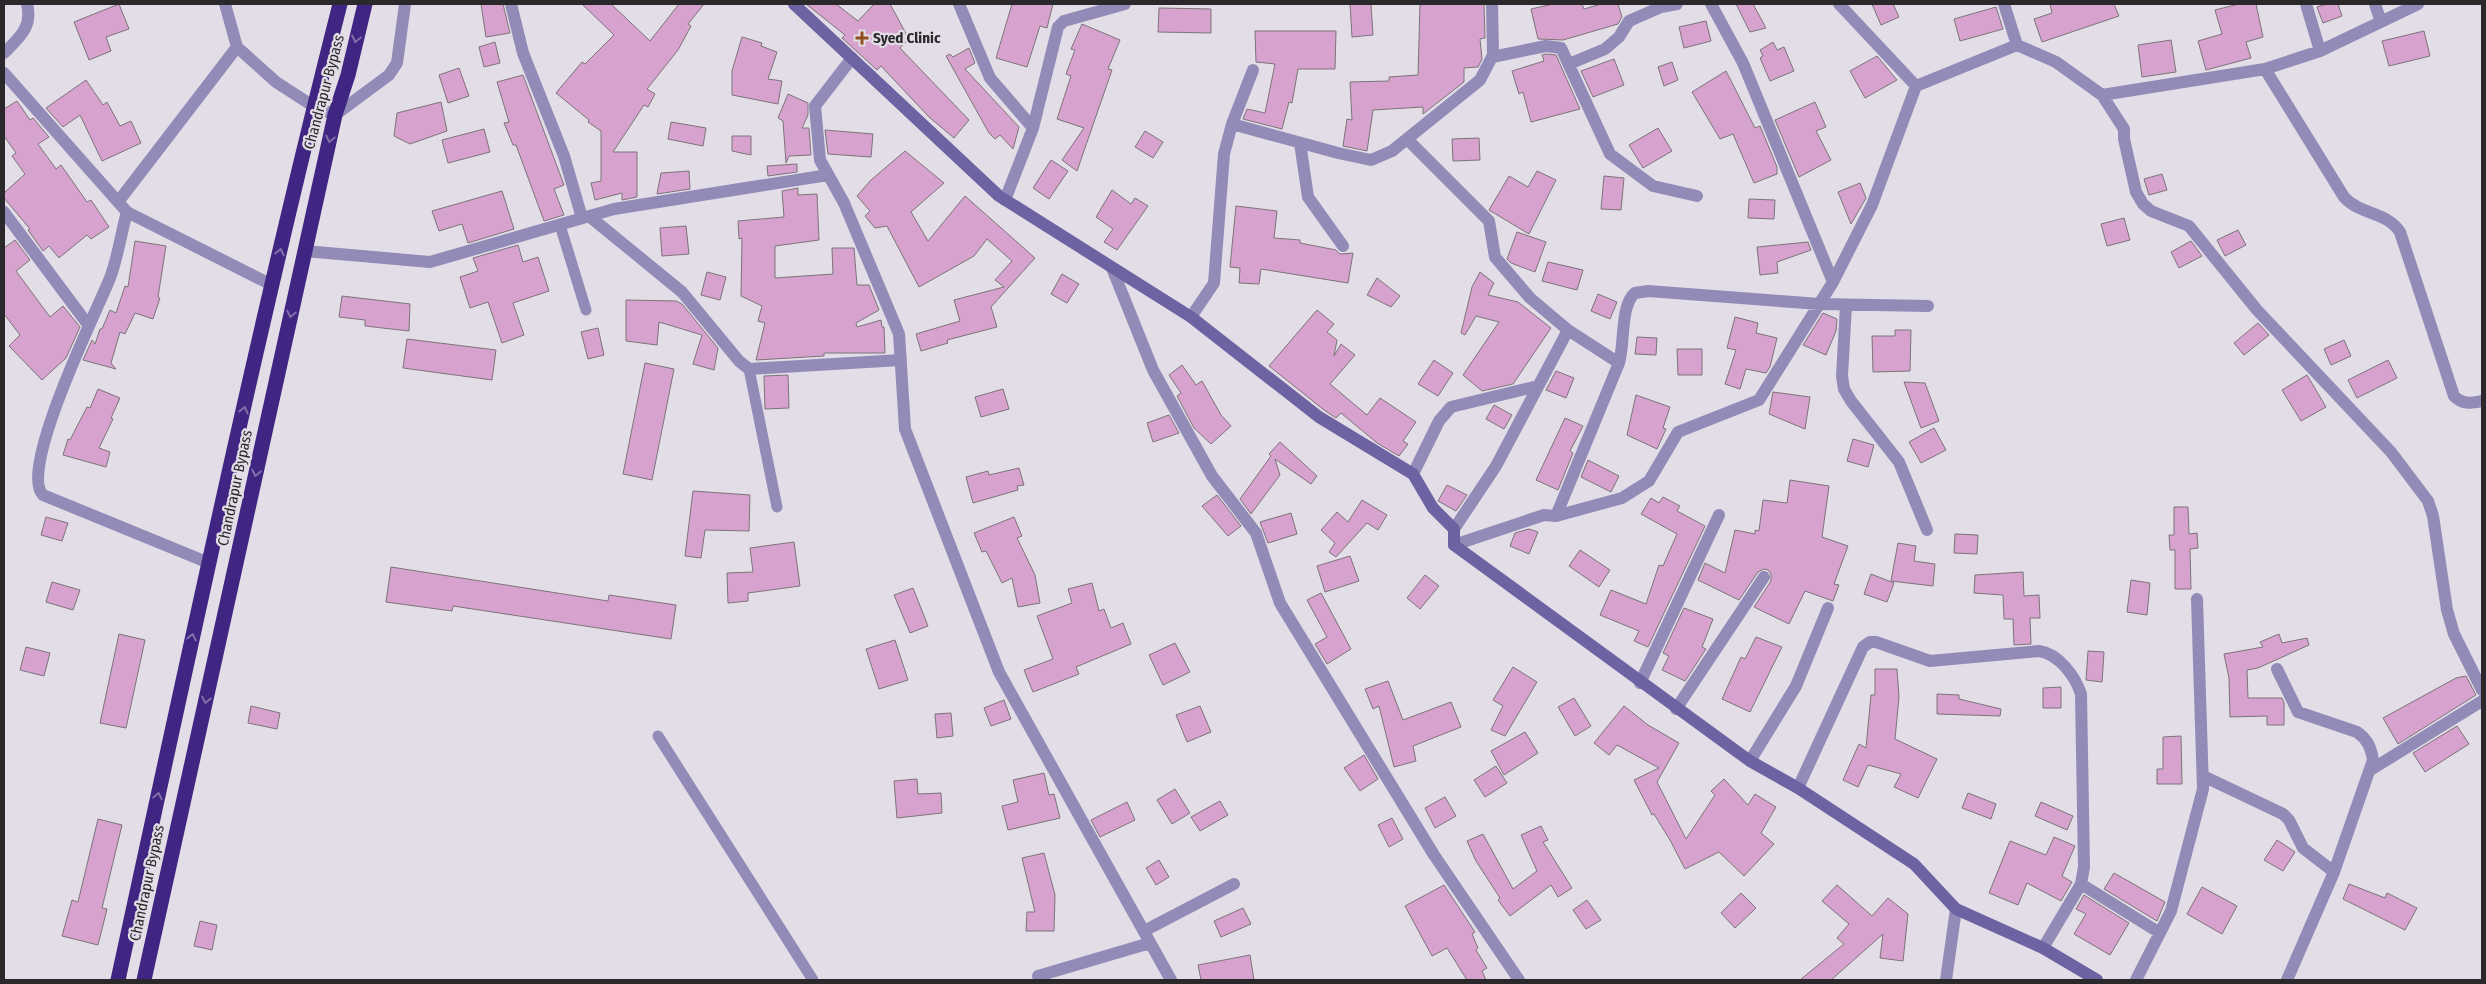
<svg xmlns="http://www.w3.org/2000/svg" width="2486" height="984" viewBox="0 0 2486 984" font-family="'Fira Sans Condensed',sans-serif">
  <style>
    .building { fill: #d7a2ce; stroke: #7c747a }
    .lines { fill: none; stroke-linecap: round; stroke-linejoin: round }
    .lane { stroke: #928bb8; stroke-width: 11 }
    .street { stroke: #928bb8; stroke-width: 12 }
    .secondary { stroke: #6d62a2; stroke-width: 12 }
    .highway { stroke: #412582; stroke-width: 15 }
    .oneway { stroke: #816faa }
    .poi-dot { fill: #91501d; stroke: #e2dde6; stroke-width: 2 }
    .labels { text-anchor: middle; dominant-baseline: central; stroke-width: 4.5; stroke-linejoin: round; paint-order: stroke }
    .poi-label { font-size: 15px; font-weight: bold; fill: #2a282b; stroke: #e2dde6; text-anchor: start }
    .street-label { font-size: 15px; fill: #2a282b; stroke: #e2dde6 }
  </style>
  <rect width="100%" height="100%" fill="#e2dde6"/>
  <!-- building -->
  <path class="building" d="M119,4L129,29L106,37L111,51L89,60L74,22Z
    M481,4H503L510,33L486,37Z
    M582,4H611L650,41L679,4H704L688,24L691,26L678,50L647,89L655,94L648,107L644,105L613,152H637V197L622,200V193L595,200L591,183L601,181V131L588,122L589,120L556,93L582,62L585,64L614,35Z
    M806,4H836L858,21L874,4H890L909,39L900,48L969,120L954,138L929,117L881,66L877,70L842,38L845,35Z
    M1012,4H1053L1047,28L1040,26L1027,67L996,58Z
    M1350,4H1371L1373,35L1352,37Z
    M1420,4H1484L1485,38L1480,39L1482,59L1478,67L1464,68V82L1423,114V107L1373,110L1367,151L1343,146L1347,119L1352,120L1350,82L1389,81V77L1418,75Z
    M1553,4H1582L1584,9L1601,4H1618L1622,17L1618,24L1563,40L1538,39L1531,9Z
    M1736,4H1753L1766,28L1750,32Z
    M1872,4H1893L1899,17L1881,25Z
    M2050,4H2114L2119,16L2042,42L2034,19L2052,13Z
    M2239,4H2256L2263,37L2246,42L2251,58L2206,70L2198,41L2222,34L2215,10Z
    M2327,4H2338L2342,16L2323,23L2317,7Z
    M1996,7L2003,29L1960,41L1954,19Z
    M1159,8L1211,9V33L1158,32Z
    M1706,21L1711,41L1684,48L1679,27Z
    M1082,24L1120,40L1108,69L1112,70L1077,171L1062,160L1084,128L1057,119L1071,76L1066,74L1075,50L1071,49Z
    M1255,31H1336L1335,69H1298L1292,103L1289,102L1282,129L1243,119L1247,109L1265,113L1275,64L1256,62Z
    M2424,31L2430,56L2389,66L2382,41Z
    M742,37L762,43L761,46L777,52L768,79L782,81L778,104L732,95V71Z
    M2171,40L2176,72L2142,77L2138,45Z
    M495,42L500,63L484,67L479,47Z
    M1773,42L1777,50L1784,47L1794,71L1770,81L1760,58L1763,56L1760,50Z
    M969,48L975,63L965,69L1019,127L1013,149L1000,135L995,139L989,133L946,56L950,54L953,57Z
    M1546,54L1556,55L1580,109L1531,122L1523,92L1519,94L1512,71L1544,61L1542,55Z
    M1877,56L1897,80L1865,98L1850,71Z
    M1614,59L1624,85L1593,97L1581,71Z
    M1672,62L1678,80L1664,86L1658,67Z
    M459,68L469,96L448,103L439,75Z
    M1726,71L1755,128L1760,126L1777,167V174L1754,183L1733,134L1720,139L1692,92Z
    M523,75L564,185L554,189L564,215L544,221L516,145H513L504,123L509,122L497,82Z
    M86,80L103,105L107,102L120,126L131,121L141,143L102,161L80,115L63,127L46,108Z
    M788,94L808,103V115L802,128H809L811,155L789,156L786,163L783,121L778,118Z
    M17,101L30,120L33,118L49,137L38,144L56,169L61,165L87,202L91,200L109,227L91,239L87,235L59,258L49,246L43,251L28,230L30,229L4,198V193L25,174L12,156L16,153L4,136V109Z
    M441,102L447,131L410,144L394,136L397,113Z
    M1815,102L1826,127L1816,131L1831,160L1799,177L1775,120Z
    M671,122L706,128L703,146L668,139Z
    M1658,128L1672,151L1643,168L1629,145Z
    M484,129L490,152L448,163L442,140Z
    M825,130L873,134L871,157L828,154Z
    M1145,131L1163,142L1153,158L1135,147Z
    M732,136H751V155L732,151Z
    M1479,138L1480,160L1453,161L1452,139Z
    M905,151L944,183L911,212L928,241L965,196L1035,258L991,307L997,327L947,340L948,343L921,351L916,334L960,321L954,300L1004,287L995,280L1012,261L987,239L974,256L919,287L887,226L875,228L865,216L870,211L857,196L871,180Z
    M1051,160L1068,171L1049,199L1033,188Z
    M797,164V172L768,176L767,166Z
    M689,171L690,189L657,194L661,173Z
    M1537,171L1556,180L1529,234L1489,210L1509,176L1528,187Z
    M2162,174L2167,190L2149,195L2144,179Z
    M1604,176L1624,178L1621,210L1601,209Z
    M1860,183L1866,198L1851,224L1838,192Z
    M798,188V195L817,194L819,240L775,246V278L833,274L832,248H854L857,285H869L879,310L856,323L857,327L881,320L882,327H884L885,353H824V356L756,360L765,323L758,321L762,306L741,296L742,238L739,239L738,221L784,217L782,191Z
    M1112,190L1131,204L1135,198L1148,206L1117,250L1104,242L1113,229L1096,217Z
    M502,191L514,229L468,243L462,224L439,231L432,211Z
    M1749,199L1775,200L1774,219L1748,218Z
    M1236,206L1277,211L1274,238L1300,240V243L1336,250L1340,254L1353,253L1348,283L1261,269L1259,284L1239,283L1240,268L1230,267Z
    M2124,218L2130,240L2107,246L2101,224Z
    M686,226L689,254L662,256L660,228Z
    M2238,230L2246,245L2225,256L2217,240Z
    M1517,232L1546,242L1535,272L1511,263L1507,259Z
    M15,240L30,260L16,271L50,317L63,306L80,327L66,358L42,380L9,346L20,335L4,314V248Z
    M135,241L166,246L158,297L160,298L153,319L135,313L125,334L120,332L111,363L116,369L83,360L92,340L95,344L100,329H102L110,310L116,313L125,286L128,287Z
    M2191,241L2202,256L2179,268L2171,252Z
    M1808,242L1811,250L1777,262L1778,273L1760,275L1757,247Z
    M518,245L523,262L538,257L549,291L513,303L524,335L502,343L488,302L470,308L460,277L478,271L473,258Z
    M1548,262L1583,270L1577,290L1542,281Z
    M707,272L726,277L720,300L701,295Z
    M1480,272L1494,283L1488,295L1518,302L1551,328L1513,384L1482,391L1463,375L1499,322L1476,316L1465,335L1461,333L1472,287Z
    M1062,274L1079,284L1067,303L1051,294Z
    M1377,278L1400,296L1391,307L1367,295Z
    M1598,294L1617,302L1610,319L1591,311Z
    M342,296L410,304L409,331L365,326V320L339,317Z
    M626,300L676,301L682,304L718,348L714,370L693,364L702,335L659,322L657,345L626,341Z
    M1317,310L1334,324L1327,332L1337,340L1334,356L1341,344L1355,355L1330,384L1367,415L1380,398L1416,422L1403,441L1408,444L1399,456L1377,443L1341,413L1336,418L1324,410L1269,366Z
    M1823,313L1837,319L1836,331L1826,355L1803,345Z
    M1735,317L1758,323L1756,333L1777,338L1770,367L1766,373L1746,369L1740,389L1725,384L1736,350L1727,348Z
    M2258,323L2269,335L2244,355L2234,343Z
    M598,328L604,355L588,359L581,332Z
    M1895,330H1911L1910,371L1873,372L1872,336H1895Z
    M1637,337L1657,338L1656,355L1635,354Z
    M407,339L496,350L492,380L403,368Z
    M2344,340L2351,356L2331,365L2324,349Z
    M1677,349H1702V375H1678Z
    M1434,360L1453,373L1438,396L1418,384Z
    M2388,360L2397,378L2357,398L2348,380Z
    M645,363L674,369L652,480L623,474Z
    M1182,365L1196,385L1202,381L1221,415L1231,426L1211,444L1194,428L1177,396L1181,393L1169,375Z
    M1556,371L1574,378L1566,398L1546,390Z
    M788,375L789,408L765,409L764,376Z
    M2307,375L2326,407L2301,421L2282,390Z
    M1904,382L1925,383L1939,421L1921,428Z
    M98,389L120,398L111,418L113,419L99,448L110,452L106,467L63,455L68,439L70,440L87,407L90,408Z
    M1003,389L1009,409L981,417L975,397Z
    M1773,392L1810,397L1805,429L1769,414Z
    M1636,395L1670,407L1663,428L1666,429L1657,449L1627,435Z
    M1494,405L1512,415L1504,429L1486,419Z
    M1169,415L1179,433L1153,442L1147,423Z
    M1565,418L1583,426L1570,451L1573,453L1558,490L1536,480Z
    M1934,428L1946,450L1921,463L1909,442Z
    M1853,439L1874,445L1868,467L1847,461Z
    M1280,442L1317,476L1311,484L1275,459L1280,475L1251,514L1240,499L1271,456L1269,454Z
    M1588,460L1619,476L1611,492L1581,477Z
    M1019,468L1024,485L1017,486L1018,490L973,503L966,477L988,471L989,475Z
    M1790,480L1829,486L1822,537L1848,546L1834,584L1839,585L1833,601L1805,591L1789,624L1754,607L1771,581V574L1768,570L1764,569L1758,572L1739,600L1698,580L1705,563L1725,573L1735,530L1755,534V530L1759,531L1763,500L1787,503Z
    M1447,485L1467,495L1456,511L1438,501Z
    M693,491L750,495L749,531L705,530L701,558L685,556Z
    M1217,495L1241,526L1228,536L1202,506Z
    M1663,497L1680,506L1677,511L1705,526L1648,647L1634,641L1639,631L1600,615L1611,590L1646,604L1659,565L1663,566L1677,534L1641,514L1651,498L1659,503Z
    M1362,500L1387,515L1378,530L1367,523L1336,557L1329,552L1335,543L1321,530L1337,512L1348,522Z
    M2174,507H2188L2189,534L2197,533L2198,548L2190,549L2191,589H2175V550H2170L2169,535H2174Z
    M1291,513L1297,534L1268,543L1260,522Z
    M46,517L68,523L62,541L41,535Z
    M1014,517L1022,536L1017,538L1035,575L1040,603L1018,607L1012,578L1002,583L986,551L982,552L974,533Z
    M1529,529L1538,532L1529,554L1510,546L1515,533Z
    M1955,534L1978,535L1977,554L1954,553Z
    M794,542L800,586L748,593V601L728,603L727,573L753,572L750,548Z
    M1898,543L1916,546L1914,561L1935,564L1933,586L1891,581Z
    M1580,550L1610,570L1599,587L1569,566Z
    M1350,556L1359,581L1325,592L1317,566Z
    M391,567L608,601L609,595L676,605L671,639L453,606L452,611L386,602Z
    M2023,572L2024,596L2039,595L2040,618H2030L2031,644L2014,645L2013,619H2004L2003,595L1974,593L1975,575Z
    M1871,574L1894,583L1887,602L1864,594Z
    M1425,575L1439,586L1420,609L1407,598Z
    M2131,580L2150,583L2147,615L2127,612Z
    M52,582L80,590L73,610L46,602Z
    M1092,583L1099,611L1104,609L1111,628L1123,623L1131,644L1076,667L1079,674L1033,692L1024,670L1053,659L1037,616L1072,603L1068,589Z
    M913,588L928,626L910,633L894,595Z
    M1321,593L1351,649L1327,664L1315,644L1327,637L1307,600Z
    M1684,608L1713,619L1702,647L1706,649L1685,681L1662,670L1669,656L1663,653Z
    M119,634L145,640L126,728L100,723Z
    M2279,634L2282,643L2307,638L2309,645L2258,668L2247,670L2248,698H2282L2284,703V725H2267V716L2230,717L2229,678L2224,654L2263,647L2260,642Z
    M1756,637L1782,647L1750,712L1722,699L1741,657L1745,659Z
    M895,640L908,680L879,689L866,649Z
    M1175,643L1190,672L1163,685L1149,655Z
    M26,647L50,653L44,676L20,670Z
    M2088,651L2104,652L2102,682L2086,680Z
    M1513,667L1537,682L1505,736L1491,730L1503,706L1493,700Z
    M1875,669H1897L1899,697L1895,739L1937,759L1918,798L1894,787L1901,774L1868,765L1858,787L1843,780L1859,744L1866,748L1871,695H1875Z
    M2466,676L2476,695L2398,744L2383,718L2456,678Z
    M1388,681L1403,720L1451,702L1461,727L1413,746L1416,761L1394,767L1379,706L1373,709L1365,689Z
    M2061,687V708H2043V688Z
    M1937,694L1959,695V699L2001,709L2000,716L1937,714Z
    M1574,698L1591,726L1575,736L1558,707Z
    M1004,700L1011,719L991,726L984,708Z
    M251,706L280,713L277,729L248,723Z
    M1200,706L1211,732L1187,742L1176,715Z
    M1624,706L1648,725L1679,743L1657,782L1686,839L1715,795L1711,791L1724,779L1748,805L1755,794L1776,807L1761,833L1774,844L1744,876L1719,852L1685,869L1670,840L1654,814L1652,815L1634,780L1659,768L1617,745L1609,755L1594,743Z
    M951,713L953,736L937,738L935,714Z
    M2457,726L2469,744L2425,772L2413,753Z
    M1525,732L1538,753L1504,775L1491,751Z
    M2181,736L2182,784H2157V769H2163V737Z
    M1364,755L1378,779L1360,791L1344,768Z
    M1496,766L1507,783L1485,797L1474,780Z
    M1044,773L1049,795L1054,794L1060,818L1008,830L1002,806L1018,802L1013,780Z
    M917,779L918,794L941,793L942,813L897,818L894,781Z
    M1175,789L1190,813L1172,824L1157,800Z
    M1968,793L1996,804L1991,819L1962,808Z
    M1445,797L1456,816L1435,828L1425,808Z
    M1220,801L1228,815L1200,831L1191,817Z
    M1127,802L1135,820L1100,837L1091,820Z
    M2041,802L2073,816L2067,830L2035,816Z
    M1392,818L1403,839L1389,847L1378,825Z
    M98,819L122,825L102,908L107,909L98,945L62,936L72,900L78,902Z
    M1541,826L1548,840L1543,842L1572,888L1558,897L1551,885L1510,916L1498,900L1500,898L1476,861L1467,841L1483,834L1513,889L1537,871L1521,835Z
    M2054,837L2075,846L2062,876L2072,882L2061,901L2027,883L2018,905L1989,893L2010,841L2046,855Z
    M2277,840L2295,852L2283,871L2264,860Z
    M1044,853L1055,895L1054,931H1026L1027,912H1035L1022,858Z
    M1159,860L1169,877L1156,885L1146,868Z
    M2114,873L2165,902L2157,921L2104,889Z
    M2349,884L2385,898L2387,893L2417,908L2405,930L2343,899Z
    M1444,885L1475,932L1472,934L1478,948L1476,950L1487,968L1482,971L1486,980H1467L1447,948L1432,956L1405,906Z
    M1837,885L1872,916L1888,898L1908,914L1903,961L1880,958L1883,934L1831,980H1800L1844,944L1837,938L1849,924L1822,901Z
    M2202,887L2237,906L2222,934L2187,914Z
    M1741,893L1756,908L1735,928L1721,913Z
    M2084,895L2129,923L2110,955L2074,934L2086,914L2076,909Z
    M1587,900L1601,920L1586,929L1573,910Z
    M1243,908L1251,924L1221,937L1214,921Z
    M200,921L217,925L212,950L194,946Z
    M1250,955L1254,980H1201L1198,965Z"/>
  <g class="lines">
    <!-- lane -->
    <path class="lane" d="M560,225L586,310
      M749,369L777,507
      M658,736L813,980"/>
    <!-- street -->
    <path class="street" d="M225,4L237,47L276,82L313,106L335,115L389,75L397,63L405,4
      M511,4L523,53L564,156L582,218
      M959,4L990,78L1033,128
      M1839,4L1916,86
      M2004,4L2017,45
      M2306,4L2320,51
      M2375,4L2381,22
      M4,53C19,38 33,27 27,4
      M1492,57L1546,46L1561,48L1610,154L1653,186L1697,196
      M852,58L815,106L820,160L844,203L899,334L905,429L999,672L1171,980
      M1569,64L1605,49L1619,37L1629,21L1661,7L1677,4
      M2265,69L2344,197C2360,215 2386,211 2400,232L2454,396C2463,405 2471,403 2482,401
      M4,73L127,212L272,285
      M2102,95L2124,129V139L2136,192L2143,204L2151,211L2189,226L2257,310L2391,452L2428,501L2433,516L2447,610L2454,634L2482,690
      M1232,124L1338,153L1371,160L1392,151L1480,80L1493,55L1492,4
      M1407,139L1489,221L1495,257L1530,298L1568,330L1619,363
      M1300,143L1308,197L1343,246
      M1005,200L1033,128L1058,27L1064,21L1125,4
      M118,202L237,47
      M4,212L89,326
      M127,212C121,233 118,257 110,278C96,313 18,470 43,495L209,563
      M589,216L682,292L739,361L749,369L901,360
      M305,251L430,262L614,209L828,175
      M1112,268L1153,370L1212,476L1256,533L1280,603L1434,855L1519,980
      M1833,282L1872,205L1916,86L2017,45L2056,62L2102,95L2265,69L2320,51L2418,4
      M1846,305L1842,376L1844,389L1851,401L1899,462L1927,530
      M1191,317L1214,283L1224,154L1232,124L1253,70
      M1413,474L1439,421L1451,407L1538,386
      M1556,516L1619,363C1625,344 1620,305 1635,293L1648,291L1819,304L1928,306
      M1454,529L1496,466L1568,330
      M1454,545L1544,515L1556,516L1622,498L1649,481L1678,432L1759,400L1833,282L1743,63L1711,4
      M2277,669L2298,712L2357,732C2367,739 2371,747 2373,760L2334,872L2287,980
      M1640,683L1719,515
      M1676,709L1764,577
      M1750,761L1796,686L1828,608
      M2372,769L2482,701
      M2203,776L2283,814L2289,820L2303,848L2334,872
      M1798,788L1863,647L1870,642H1876L1930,661L2039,651C2059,654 2075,676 2081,694L2084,867L2081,884L2043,948
      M2081,884L2160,933
      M1144,931L1234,884
      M1038,976L1150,943
      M1946,980L1956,909
      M2136,980L2171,911L2203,789L2197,599"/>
    <!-- secondary -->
    <path class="secondary" d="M794,4L999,196L1191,317L1319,417L1413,474L1433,508L1454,529V545L1750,761L1798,788L1914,864L1956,909L2043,948L2097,980"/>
    <!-- highway -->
    <path class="highway" d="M118,980C189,654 258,327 340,4
      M144,980L335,115L348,75L365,4"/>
  </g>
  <!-- one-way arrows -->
  <defs><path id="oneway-chevron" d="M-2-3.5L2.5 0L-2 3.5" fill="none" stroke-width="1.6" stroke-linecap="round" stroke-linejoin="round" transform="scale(1.25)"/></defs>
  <g class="oneway">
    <use href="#oneway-chevron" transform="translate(356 39) rotate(103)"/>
    <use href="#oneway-chevron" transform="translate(330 139) rotate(102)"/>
    <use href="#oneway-chevron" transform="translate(280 252) rotate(-77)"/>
    <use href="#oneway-chevron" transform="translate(291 314) rotate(102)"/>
    <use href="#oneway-chevron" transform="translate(244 410) rotate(-77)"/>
    <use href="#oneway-chevron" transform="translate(256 473) rotate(102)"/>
    <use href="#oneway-chevron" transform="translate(192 637) rotate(-78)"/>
    <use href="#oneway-chevron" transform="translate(206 700) rotate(102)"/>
    <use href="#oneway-chevron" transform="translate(158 796) rotate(-78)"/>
  </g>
  <!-- markers -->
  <path class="poi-dot" d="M859.5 30.5h5v5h5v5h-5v5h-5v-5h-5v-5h5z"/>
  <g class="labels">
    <!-- poi labels -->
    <g class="poi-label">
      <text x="873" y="38">Syed Clinic</text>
    </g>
    <!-- street labels -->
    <g class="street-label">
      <text transform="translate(324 92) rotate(-75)">Chandrapur Bypass</text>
      <text transform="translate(235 488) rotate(-78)">Chandrapur Bypass</text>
      <text transform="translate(147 883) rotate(-78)">Chandrapur Bypass</text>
    </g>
  </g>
  <!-- border -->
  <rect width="2486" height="984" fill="none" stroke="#2a282b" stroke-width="10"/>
</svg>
